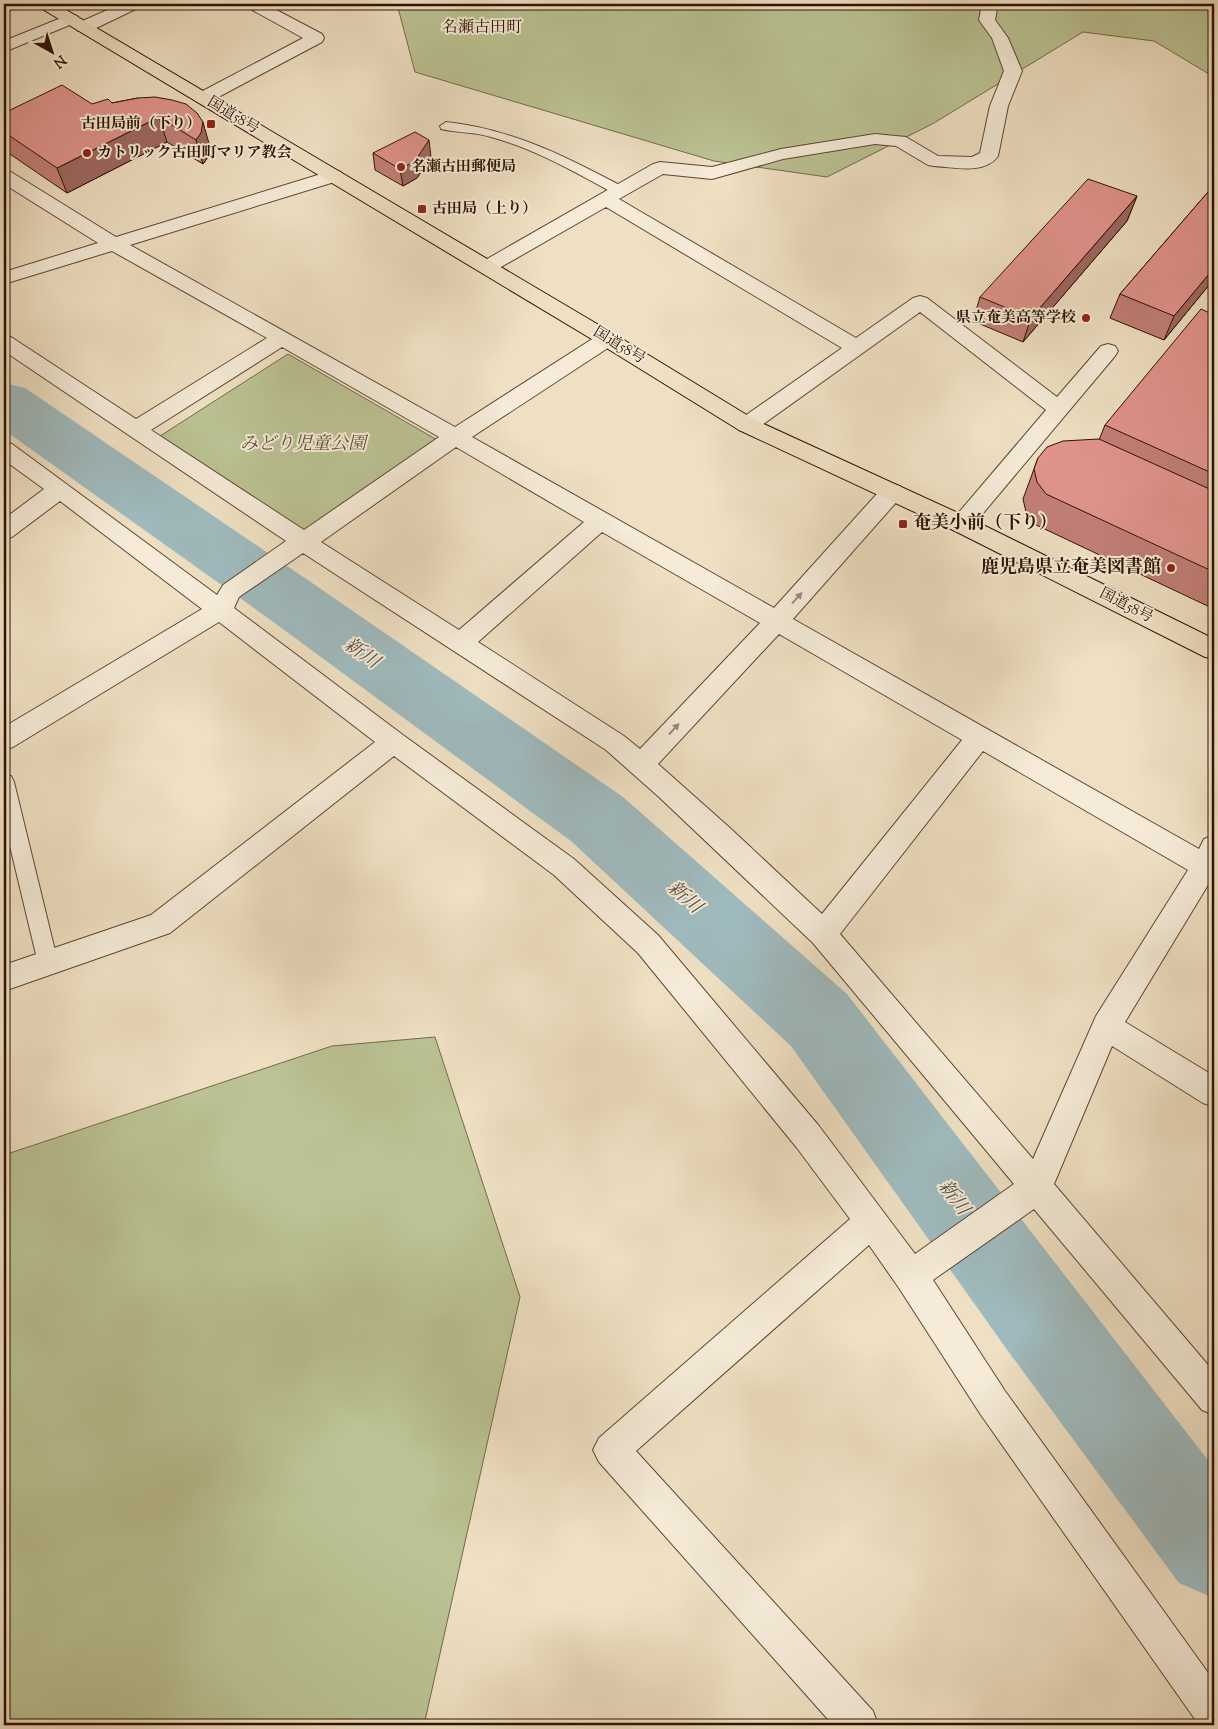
<svg xmlns="http://www.w3.org/2000/svg" width="1218" height="1729" viewBox="0 0 1218 1729" font-family="'Sorts Mill Goudy','Noto Serif JP',serif">
  <style>
    .green { fill: #bbc293; stroke: #746a4a }
    .lines { fill: none; stroke-linecap: round; stroke-linejoin: round }
    .river { fill: #9fbabe; fill-rule: evenodd }
    .lane-casing { stroke: #5e4631; stroke-width: 2 }
    .street-casing { stroke: #5e4631; stroke-width: 2 }
    .highway-casing { stroke: #2e1200; stroke-width: 2 }
    .lane { fill: #f5ebd8; fill-rule: evenodd }
    .street { fill: #f5ebd8; fill-rule: evenodd }
    .highway { fill: #efe0c3; fill-rule: evenodd }
    .wall { fill: #c27f79; stroke: #2e1200 }
    .shaded-wall { fill: #9e6863; stroke: #2e1200 }
    .building { fill: #e1948d; stroke: #2e1200 }
    .oneway { fill: #9b8977 }
    .poi-dot { fill: #8f2418; stroke: #f5ebd8; stroke-width: 2 }
    .labels { text-anchor: middle; dominant-baseline: central; stroke-width: 4; stroke-linejoin: round; paint-order: stroke }
    .far-street-label { font-size: 15px; fill: #2e1200; stroke: #f5ebd8 }
    .far-poi-label { font-size: 15px; font-weight: bold; fill: #2e1200; stroke: #f5ebd8; text-anchor: start }
    .far-quarter-label { font-size: 16px; fill: #2e1200; stroke: #f5ebd8 }
    .park-label { font-size: 18px; font-style: italic; fill: #5f5033; stroke: #f5ebd8 }
    .poi-label { font-size: 18px; font-weight: bold; fill: #2e1200; stroke: #f5ebd8; text-anchor: start }
    .water-label { font-size: 19px; font-style: italic; fill: #564d42; stroke: #f5ebd8 }
  </style>
  <rect width="100%" height="100%" fill="#efe0c3"/>
  <filter id="stains"><feTurbulence type="fractalNoise" baseFrequency=".004" numOctaves="4"/><feColorMatrix values="0 0 0 0 .2 0 0 0 0 .09 0 0 0 0 .02 0 0 0 .5 -.17"/></filter>
  <radialGradient id="worn" r=".72"><stop offset=".6" stop-color="#630" stop-opacity="0"/><stop offset="1" stop-color="#630" stop-opacity=".3"/></radialGradient>
  <!-- green -->
  <path class="green" d="M397,4H1214V77L1154,41L1083,32L934,123L827,177L714,161L415,72Z
    M288,354L439,441L308,534L160,436Z
    M435,1037L520,1297L424,1725H4V1155L332,1046Z"/>
  <g class="lines">
    <!-- river -->
    <path class="river" d="M4,383L25,388L318,587L623,797L847,994L1214,1468V1598L1179,1583L1008,1351L791,1046L571,841L272,621L4,430Z"/>
    <!-- lane casing -->
    <g class="lane-casing">
      <path id="lane" d="M446,122C512,129 567,157 625,188L627,191L620,195L615,194C575,172 535,149 491,137C475,132 458,133 441,129L440,126Z
        M4,774L11,776L14,782L58,963L55,970L48,972L41,970L38,963L4,821Z"/>
    </g>
    <!-- street casing -->
    <g class="street-casing">
      <path id="street" d="M121,4H142L140,7L90,31H78L76,27L78,23Z
        M245,4H265L322,34L324,38L322,42L209,102L203,103L197,102L194,98L197,94L303,38L247,7Z
        M982,4H998L995,20L1008,38L1022,71L1008,106L998,156C985,175 953,167 934,166L928,165L896,146L875,144L783,159L712,179L663,174L619,199L856,338L913,298L920,296L927,298L1057,397L1101,346L1108,344L1115,346L1118,351L1115,356L969,530L961,532L953,530L949,524L1046,410L920,312L755,430L747,432L739,430L736,425L739,420L842,348L606,207L494,271L487,273L480,271L477,267L480,263L653,164L660,162L712,167L781,149L875,134L906,137L938,156L972,157L980,153L990,106L1004,71L992,38L979,20Z
        M71,14L77,16L79,19L77,22L4,52V41Z
        M334,170L341,172L343,176L341,180L130,245L455,427L600,334L607,332L614,334L617,339L614,344L472,437L774,608L884,486L892,484L900,486L903,492L900,498L793,619L1199,849L1204,839L1214,835V875L1125,1022L1214,1076V1107L1203,1103L1112,1046L1054,1184L1214,1372V1415L1202,1410L1034,1209L933,1280L1005,1391L1214,1681V1725H1199L981,1415L899,1288L869,1245L636,1451L873,1711L878,1725H833L599,1462L593,1450L599,1438L850,1219L797,1148L638,953L554,875L394,756L170,933L4,991V965L151,915L375,742L219,622L13,747L4,750V727L202,609L60,501L12,537L4,539V519L44,489L4,460V441L12,444L217,595L223,585L286,541L4,351V335L11,337L136,419L267,338L112,251L4,284V272L98,243L4,184V171L11,172L116,237ZM282,347L439,437L304,530L151,430ZM456,447L584,522L459,630L321,542ZM602,532L760,623L640,749L624,736L478,642ZM303,553L606,750L659,797L813,943L1014,1184L915,1254L819,1126L658,935L574,859L403,735L234,608L239,597ZM779,634L962,740L822,914L730,828L658,764ZM983,751L1188,870L1096,1016L1033,1159L840,934Z"/>
    </g>
    <!-- highway casing -->
    <g class="highway-casing">
      <path id="highway" d="M37,4H56L614,334L755,420L969,518L1214,639V659L1205,657L953,530L739,430L600,344L39,7Z"/>
    </g>
    <!-- lane -->
    <use href="#lane" class="lane"/>
    <!-- street -->
    <use href="#street" class="street"/>
    <!-- highway -->
    <use href="#highway" class="highway"/>
  </g>
  <!-- wall -->
  <path class="wall" d="M138,98L210,147L208,157L203,164L167,142L67,193L4,150V113L112,103Z
    M373,153L431,157L417,178L403,186L375,170Z
    M1214,185V279L1164,340L1110,318L1120,294Z
    M1137,196L1127,221L1023,342L973,321L980,297Z
    M1214,315V609L1034,524L1026,512L1023,499L1038,458L1099,440L1105,425Z"/>
  <!-- shaded-wall -->
  <path class="shaded-wall" d="M159,117L167,142L67,193L57,168Z
    M203,122L210,147L208,157L203,164L196,140Z
    M429,140L431,157L417,178L403,186L400,169Z
    M1137,196L1127,221L1023,342L1031,318Z
    M1214,268V279L1164,340L1174,316Z"/>
  <!-- building -->
  <path class="building" d="M62,85L92,104L108,99L112,103L138,98L155,97L172,100L186,104L197,113L203,122L201,133L196,140L159,117L57,168L4,132V113Z
    M415,132L429,140L415,161L400,169L373,153Z
    M1088,179L1137,196L1031,318L980,297Z
    M1214,185V268L1174,316L1120,294Z
    M1201,309L1214,315V474L1105,425Z
    M1099,439L1214,491V572L1046,494L1037,482L1034,469L1038,458L1047,447L1063,441Z"/>
  <!-- one-way arrows -->
  <defs><path id="oneway-solid" d="M-6-.8H1V-3.2L6.5 0L1 3.2V.8H-6Z" transform="scale(1.25)"/></defs>
  <g class="oneway">
    <use href="#oneway-solid" transform="translate(797 598) rotate(-48)"/>
    <use href="#oneway-solid" transform="translate(674 729) rotate(-47)"/>
  </g>
  <!-- markers -->
  <g class="poi-dot">
    <rect x="206" y="119" width="10" height="10" rx="2.5"/>
    <circle cx="87" cy="153" r="5"/>
    <circle cx="401" cy="167" r="5"/>
    <rect x="417" y="204" width="10" height="10" rx="2.5"/>
    <circle cx="1086" cy="318" r="5"/>
    <rect x="898" y="519" width="10" height="10" rx="2.5"/>
    <circle cx="1171" cy="568" r="5"/>
  </g>
  <g class="labels">
    <!-- far-street labels -->
    <g class="far-street-label">
      <text transform="translate(233 116) rotate(31)">国道58号</text>
      <text transform="translate(619 346) rotate(31)">国道58号</text>
      <text transform="translate(1126 606) rotate(27)">国道58号</text>
    </g>
    <!-- far-poi labels -->
    <g class="far-poi-label">
      <text x="201" y="124" text-anchor="end">古田局前（下り）</text>
      <text x="97" y="153">カトリック古田町マリア教会</text>
      <text x="411" y="167">名瀬古田郵便局</text>
      <text x="432" y="209">古田局（上り）</text>
      <text x="1076" y="318" text-anchor="end">県立奄美高等学校</text>
    </g>
    <!-- far-quarter labels -->
    <g class="far-quarter-label">
      <text x="482" y="28">名瀬古田町</text>
    </g>
    <!-- park labels -->
    <g class="park-label">
      <text x="303" y="445">みどり児童公園</text>
    </g>
    <!-- poi labels -->
    <g class="poi-label">
      <text x="913" y="524">奄美小前（下り）</text>
      <text x="1161" y="568" text-anchor="end">鹿児島県立奄美図書館</text>
    </g>
    <!-- water labels -->
    <g class="water-label">
      <text transform="translate(361 654) rotate(35)">新川</text>
      <text transform="translate(684 898) rotate(42)">新川</text>
      <text transform="translate(953 1198) rotate(53)">新川</text>
    </g>
  </g>
  <!-- margin -->
  <rect width="1218" height="1729" fill="none" stroke="#efe0c3" stroke-width="20"/>
  <rect x="5" y="5" width="1208" height="1719" fill="none" stroke="#2e1200" stroke-width="2.5"/>
  <rect x="10" y="10" width="1198" height="1709" fill="none" stroke="#2e1200"/>
  <!-- north arrow -->
  <g transform="translate(52 52) rotate(141)" stroke="#f5ebd8" stroke-width="4" paint-order="stroke">
  <path d="M0-4L9 19L0 12L-9 19Z" fill="#2e1200"/>
  <text y="-8" font-size="14" font-weight="bold" text-anchor="middle" fill="#2e1200">N</text>
  </g>
  <rect width="100%" height="100%" filter="url(#stains)"/>
  <rect width="100%" height="100%" fill="url(#worn)"/>
</svg>
